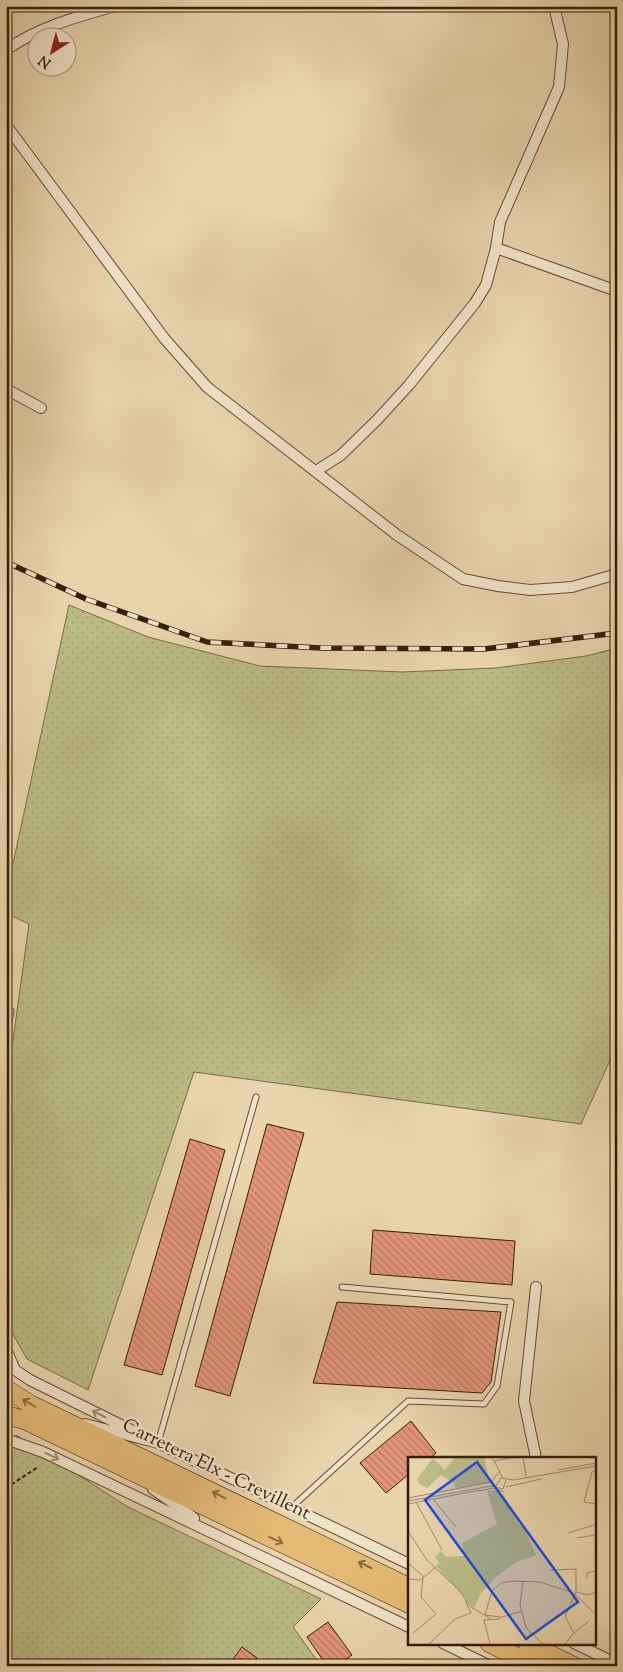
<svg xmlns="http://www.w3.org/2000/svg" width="623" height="1672" viewBox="0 0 623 1672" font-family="'Sorts Mill Goudy',serif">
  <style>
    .grass { fill: url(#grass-dots); stroke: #7a6c49 }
    .building { fill: url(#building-back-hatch); stroke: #381d0c }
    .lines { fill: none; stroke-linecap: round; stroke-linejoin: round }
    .lane-casing { stroke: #644b34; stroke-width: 7 }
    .street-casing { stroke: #644b34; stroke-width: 12 }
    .highway-casing { stroke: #381d0c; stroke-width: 19 }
    .path { stroke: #381d0c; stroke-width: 2; stroke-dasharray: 4 2.5; stroke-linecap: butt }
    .lane { stroke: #f1e3ca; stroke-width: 5 }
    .street { stroke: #f1e3ca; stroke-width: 10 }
    .highway { stroke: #e4ba76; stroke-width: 18 }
    .rail-casing { stroke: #381d0c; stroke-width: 5.5 }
    .rail { stroke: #f1e3ca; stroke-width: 4; stroke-dasharray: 11; stroke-linecap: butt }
    .oneway { stroke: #8e6c41 }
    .oneway2 { stroke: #9e8a74 }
    .labels { text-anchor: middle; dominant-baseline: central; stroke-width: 5; stroke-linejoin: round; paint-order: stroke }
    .street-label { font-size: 19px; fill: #381d0c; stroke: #f1e3ca }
    .inset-road { fill: none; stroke: #a28b6d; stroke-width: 1 }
    .view { fill: #1d4ed8; fill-opacity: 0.15; stroke: #1d4ed8; stroke-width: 2.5 }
    .inset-edge { fill: none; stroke: #381d0c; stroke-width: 2.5 }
  </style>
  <defs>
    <pattern id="grass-dots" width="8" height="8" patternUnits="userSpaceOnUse" patternTransform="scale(1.25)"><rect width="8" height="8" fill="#bbbc86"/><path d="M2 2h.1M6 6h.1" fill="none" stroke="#a2a172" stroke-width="1.8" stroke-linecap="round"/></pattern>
    <pattern id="building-back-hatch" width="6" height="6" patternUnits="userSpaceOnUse" patternTransform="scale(1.25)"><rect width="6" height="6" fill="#e3957d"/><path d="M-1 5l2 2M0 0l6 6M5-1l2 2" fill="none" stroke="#b97965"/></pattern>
  </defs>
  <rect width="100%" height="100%" fill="#e9d4ad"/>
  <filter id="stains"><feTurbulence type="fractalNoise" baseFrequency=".004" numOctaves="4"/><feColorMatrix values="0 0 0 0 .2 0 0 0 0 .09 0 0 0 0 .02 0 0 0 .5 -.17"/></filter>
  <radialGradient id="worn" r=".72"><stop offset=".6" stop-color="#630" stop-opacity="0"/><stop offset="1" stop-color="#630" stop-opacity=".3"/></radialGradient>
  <!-- grass -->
  <path class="grass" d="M69,605L148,637L260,666L402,672L496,668L586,656L617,648V1045L581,1124L194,1072L88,1390L27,1359L6,1322V1091L29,924L6,913V896Z
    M16,1435L128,1507L321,1599L293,1627L321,1666H6V1458Z"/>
  <!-- building -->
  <path class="building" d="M267,1124L304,1133L230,1396L195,1386Z
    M190,1139L225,1150L162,1375L124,1365Z
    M373,1230L515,1241L512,1285L370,1274Z
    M337,1302L501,1312L491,1382L482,1393L313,1383Z
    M411,1421L436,1453L430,1458H409V1474L386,1493L360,1463Z
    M328,1622L352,1655L337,1666H327L307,1637Z
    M242,1647L257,1658L251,1666H228Z"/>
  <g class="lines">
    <!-- lane casing -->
    <g class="lane-casing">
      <path id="lane" d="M6,1038L11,1011
        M158,1443L256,1097
        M292,1507L408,1401L484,1404L497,1386L511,1302L342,1287"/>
    </g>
    <!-- street casing -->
    <g class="street-casing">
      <path id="street" d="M6,50C38,27 77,17 115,6
        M6,125L164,338L207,387L397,535L463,579L498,586L530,590L572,587L617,574
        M496,248L617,291
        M6,389L41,408
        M316,471L341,455L377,420L409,385L475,303L486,285L496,248L500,222L559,87L563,44L554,6
        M6,1349L15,1370L30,1380L139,1434
        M85,1424L158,1443L409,1564
        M6,1439L43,1452L409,1627
        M536,1458L524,1401L536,1287
        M153,1489L194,1518
        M443,1643L490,1666
        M574,1643L617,1664"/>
    </g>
    <!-- highway casing -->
    <g class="highway-casing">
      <path id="highway" d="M6,1389L30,1404L409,1587
        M6,1415L24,1420L409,1604
        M489,1643L535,1666
        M527,1643L574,1666"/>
    </g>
    <!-- path -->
    <path class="path" d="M6,1488L38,1467"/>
    <!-- lane -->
    <use href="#lane" class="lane"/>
    <!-- street -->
    <use href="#street" class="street"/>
    <!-- highway -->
    <use href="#highway" class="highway"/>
    <!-- rail casing -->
    <g class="rail-casing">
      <path id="rail" d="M6,562L86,599L207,642L321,648L484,649L617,633"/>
    </g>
    <!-- rail -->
    <use href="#rail" class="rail"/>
  </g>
  <!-- one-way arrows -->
  <defs><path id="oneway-shaft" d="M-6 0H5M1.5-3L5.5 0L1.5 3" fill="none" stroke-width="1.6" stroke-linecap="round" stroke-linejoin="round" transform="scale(1.25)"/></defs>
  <g class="oneway">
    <use href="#oneway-shaft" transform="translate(29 1403) rotate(-150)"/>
    <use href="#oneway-shaft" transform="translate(219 1495) rotate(-154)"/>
    <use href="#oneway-shaft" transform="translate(276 1540) rotate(25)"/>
    <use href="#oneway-shaft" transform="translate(365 1565) rotate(-154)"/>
  </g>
  <g class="oneway2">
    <use href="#oneway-shaft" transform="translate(99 1414) rotate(-153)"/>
    <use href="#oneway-shaft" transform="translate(52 1456) rotate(25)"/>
  </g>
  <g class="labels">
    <!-- street labels -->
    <g class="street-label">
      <text transform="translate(216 1470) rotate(26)">Carretera Elx - Crevillent</text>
    </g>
  </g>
  <!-- overview -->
  <g transform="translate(408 1457)">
    <rect width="188" height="188" fill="#e9d4ad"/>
    <path d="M47,0H76L82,26L47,31V27L33,18L19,31L11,27L9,22L25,1L37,13ZM86,33L95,37L112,69H115L128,98L108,105L89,119L73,136L66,151L28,109L32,106L27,100L33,94L38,100L56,99L54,86L89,67L79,34Z" fill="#bbbc86"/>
    <path class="inset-road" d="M84,0L95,21M115,0L118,19M86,4L107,0M150,13L188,6M188,13L184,15L176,45L188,47M88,29L93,21L105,23L188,9M98,30L133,22M71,34L86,31L96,35M0,41L83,25L92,14M25,42L48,70M0,44L83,29L95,32L98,23M8,45L34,93M0,47L72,33M188,54V83M0,74L19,103L51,133L63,150L83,162M160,76L186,68M169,81L187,78M0,106L15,119L13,140L28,157L5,176M142,113L168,112V135L157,159L166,176L157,187M0,122L12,123L28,110M179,122V116L188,114M115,124L112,148L118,171L135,187M168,135L180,138L188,135M92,160L77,158L84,134L93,126L105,124L132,125L166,136L188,158M91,161L114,154M166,176L181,164M21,187L47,162L63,156L57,143M82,187L76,163L92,162"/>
    <path class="view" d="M69,5L170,145L118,182L17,43Z"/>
    <rect width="188" height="188" class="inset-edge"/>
  </g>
  <!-- margin -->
  <rect width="623" height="1672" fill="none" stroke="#e9d4ad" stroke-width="25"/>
  <rect x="8" y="8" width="608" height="1657" fill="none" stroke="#381d0c" stroke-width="2.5"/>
  <rect x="12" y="12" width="598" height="1647" fill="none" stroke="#381d0c"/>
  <!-- north arrow -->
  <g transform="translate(52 52) rotate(216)"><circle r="24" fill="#f1e3ca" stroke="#a7947e"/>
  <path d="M0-4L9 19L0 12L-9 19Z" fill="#8f2418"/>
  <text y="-8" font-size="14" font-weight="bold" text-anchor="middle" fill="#381d0c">N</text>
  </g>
  <rect width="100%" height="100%" filter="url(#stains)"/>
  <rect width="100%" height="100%" fill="url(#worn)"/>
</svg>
